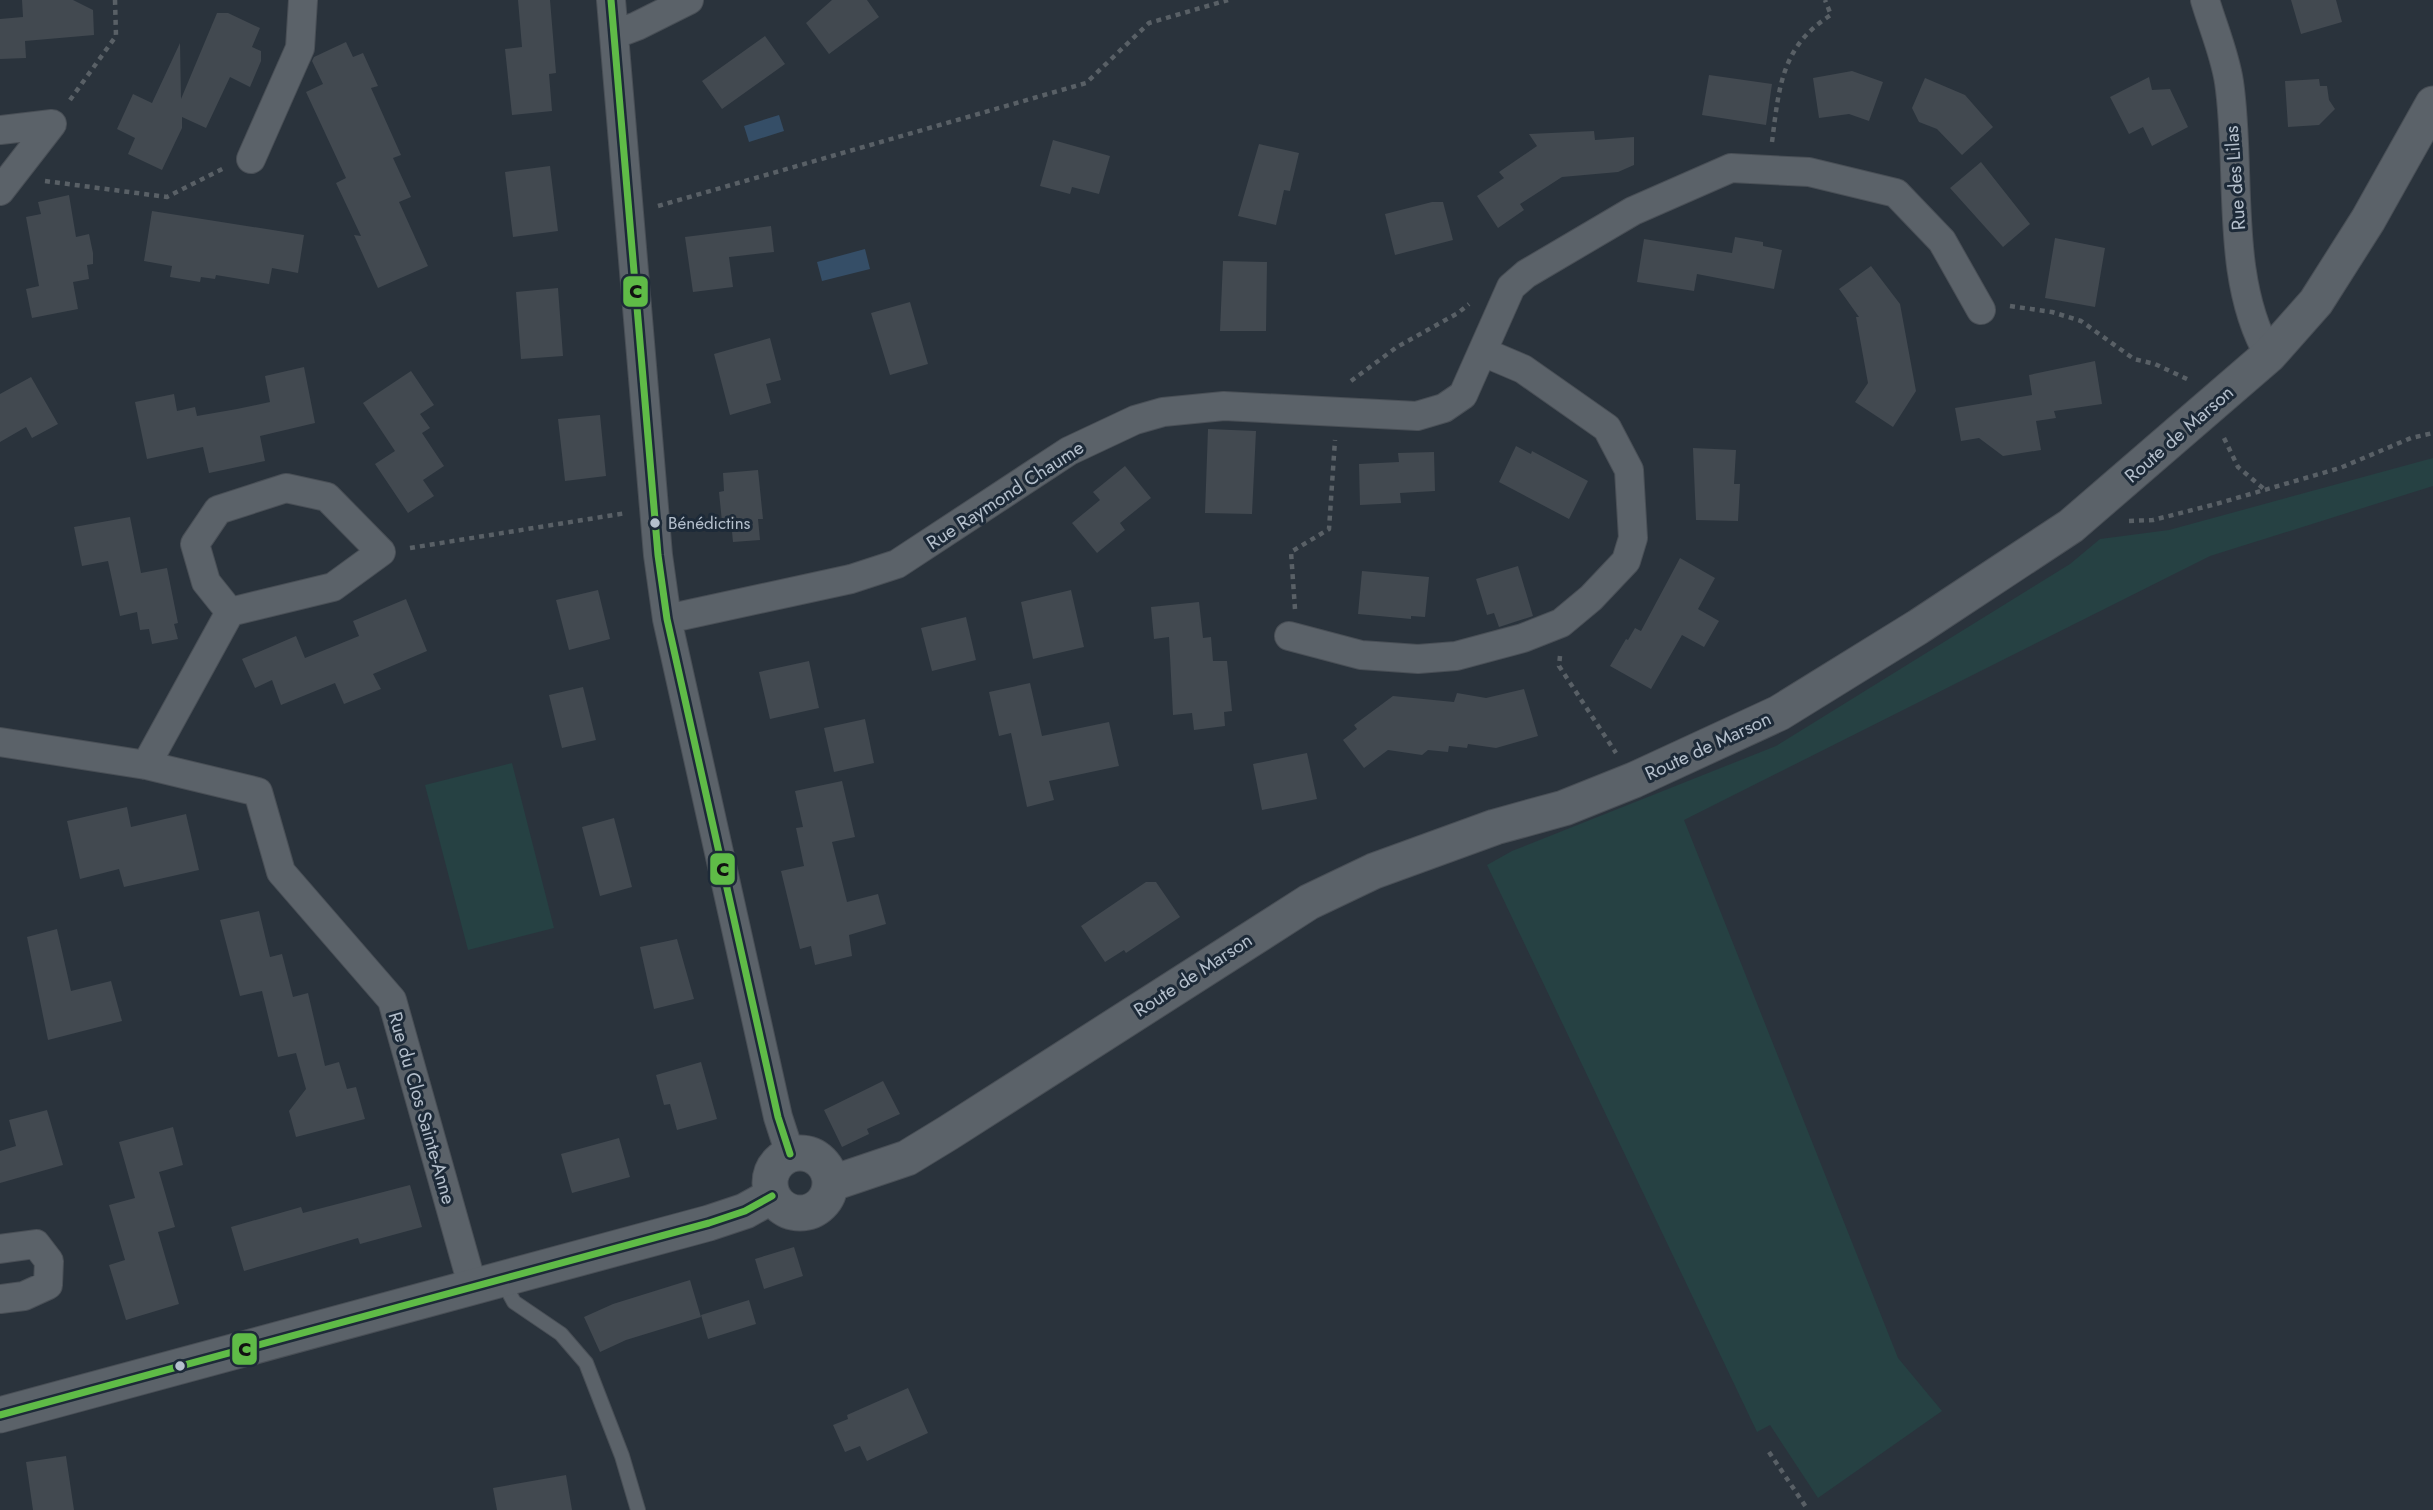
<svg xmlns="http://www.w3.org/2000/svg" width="2433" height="1510" viewBox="0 0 2433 1510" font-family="Jost,sans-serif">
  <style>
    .green { fill: #264143 }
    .water { fill: #354e67 }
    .building { fill: #424950 }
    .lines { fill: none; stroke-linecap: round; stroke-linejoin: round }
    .service-casing { stroke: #494f56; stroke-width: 16 }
    .minor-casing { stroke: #494f56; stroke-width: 30 }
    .tertiary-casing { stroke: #494f56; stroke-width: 37 }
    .path { stroke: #596066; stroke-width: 4.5; stroke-dasharray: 5 5; stroke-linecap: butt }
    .service { stroke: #5b6269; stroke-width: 14 }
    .minor { stroke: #5b6269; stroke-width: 28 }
    .tertiary { stroke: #5b6269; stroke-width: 35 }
    .bus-1-casing { stroke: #1d2a38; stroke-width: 12 }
    .bus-1 { stroke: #5fbb47; stroke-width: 7 }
    .bus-dot { fill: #b5c0cd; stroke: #1d2a38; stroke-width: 2.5 }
    .labels { text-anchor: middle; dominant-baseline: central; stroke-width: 6; stroke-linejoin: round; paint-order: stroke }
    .bus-label { font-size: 17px; fill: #b5c0cd; stroke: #1d2a38; text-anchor: start }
    .street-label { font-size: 19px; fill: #b5c0cd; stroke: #1d2a38 }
    .line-badge { stroke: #1d2a38; stroke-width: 2.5 }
    .pale-badge-label { font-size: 19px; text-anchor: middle; font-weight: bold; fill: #111 }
  </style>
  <rect width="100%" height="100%" fill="#2a333c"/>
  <!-- green -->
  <path class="green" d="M2433,458V486L2210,556L1684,820L1898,1358L1942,1411L1818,1498L1770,1425L1757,1432L1487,865L1512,851L1776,746L2070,564L2100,539L2169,530Z
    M512,763L554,928L468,950L425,785Z"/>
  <!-- water -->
  <path class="water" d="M779,115L784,131L749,142L744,126Z
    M865,249L870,269L822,281L817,262Z"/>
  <!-- building -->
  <path class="building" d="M22,0H73L93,10L94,35L25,41L26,58L0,59V19L23,17Z
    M518,0H550L556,73L549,74L552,111L512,115L505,49L522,47Z
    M832,0H867L879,17L829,54L806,23Z
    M2291,0H2336L2342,22L2301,34Z
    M217,13H228L260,28L252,47L261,51V61L250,87L230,77L206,128L182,117V128L162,170L128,154L135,138L117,129L133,94L152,103L180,43L181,99Z
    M765,36L785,64L722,109L702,81Z
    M346,42L353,57L363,53L378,86L371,88L401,155L393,158L411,197L399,202L428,266L378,288L354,235L361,236L336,183L346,178L306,92L323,84L312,61L314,57Z
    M1852,71L1883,82L1869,121L1849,114L1819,118L1813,78Z
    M1709,75L1772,84L1766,125L1702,115Z
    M2149,77L2152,90L2170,89L2188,127L2152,146L2143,127L2129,134L2110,97Z
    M1925,78L1965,95L1993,127L1962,155L1937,129L1919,122L1912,108Z
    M2319,79L2320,86H2327L2329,100L2335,109L2319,125L2288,127L2285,81Z
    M1594,131L1595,140L1634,137V165L1618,172L1562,177L1520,204L1524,210L1498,228L1477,196L1504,178L1499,172L1537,146L1529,134Z
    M1053,140L1110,156L1099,194L1072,187L1070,194L1040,186Z
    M1259,144L1299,153L1290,191L1284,190L1276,225L1238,216Z
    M1981,162L2030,224L2003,247L1950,188Z
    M550,166L558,231L513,237L505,172Z
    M69,195L76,237L89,234L93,253V264L87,265L89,279L73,282L78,309L32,318L26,289L39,286L26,217L41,214L38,202Z
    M1432,202H1443L1453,240L1395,255L1385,214Z
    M152,211L304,235L298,273L272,268L269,284L216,275L215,279L201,277L200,282L170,277L172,266L144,261Z
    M771,226L774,252L729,257L733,287L693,292L685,237Z
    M1735,237L1763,242V246L1782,250L1774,289L1697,274L1694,291L1637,282L1644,239L1732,253Z
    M2055,238L2105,248L2095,307L2045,298Z
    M1223,261L1267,262L1266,331H1220Z
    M1871,266L1900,304L1916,391L1893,427L1855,402L1868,383L1856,317H1859L1839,289Z
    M558,288L563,356L521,359L516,292Z
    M910,302L928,364L890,375L871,313Z
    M770,338L781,380L766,384L771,403L730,415L714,354Z
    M2095,361L2102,404L2054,411L2056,418L2036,421L2041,450L2003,456L1979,438L1961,441L1955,408L2032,395L2029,375Z
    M304,367L315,423L260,436L265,461L209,473L203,447L147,459L135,402L174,394L177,411L195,407L197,416L237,409L270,402L265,376Z
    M411,371L434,405L420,414L430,428L422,433L444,466L423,480L434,496L408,513L375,464L395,451L363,403Z
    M31,377L58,424L32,438L26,427L0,442V394Z
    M600,415L606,476L565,481L558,419Z
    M1208,429L1256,431L1252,514L1205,513Z
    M1516,446L1531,454L1532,451L1588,481L1569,519L1499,482Z
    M1693,448L1736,450L1734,484H1740L1738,521L1696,520Z
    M1434,452L1435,491L1400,493L1401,503L1360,505L1359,464L1399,462L1398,453Z
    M1125,466L1151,498L1120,523L1125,530L1097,553L1072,523L1100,500L1093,492Z
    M758,470L763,519H758L760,540L733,542L731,521L722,522L719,492L724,491L723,473Z
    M130,517L141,573L167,568L178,623L174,624L178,639L152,644L149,629L140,630L137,612L120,616L108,561L82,566L74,527Z
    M1680,558L1715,578L1698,609L1719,621L1704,647L1682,635L1651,689L1610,666L1626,639L1628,640L1635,628L1641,631Z
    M1518,566L1533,616L1499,627L1494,613L1487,615L1476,579Z
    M1362,571L1429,577L1425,617L1411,616V619L1358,614Z
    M598,590L610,639L569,650L556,600Z
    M1071,590L1084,647L1033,659L1021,602Z
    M406,599L427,651L373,674L381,689L344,704L335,683L281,705L272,680L255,688L242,659L296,636L305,658L359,636L353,621Z
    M1199,602L1203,638L1211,637L1213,661H1227L1232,711L1224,712L1225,726L1194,730L1192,713L1173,715L1169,637L1154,639L1151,607Z
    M966,617L976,660L932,671L921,628Z
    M809,661L819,708L770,719L759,672Z
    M1030,683L1042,736L1109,722L1119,766L1049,781L1054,800L1027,807L1011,733L999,736L989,692Z
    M583,687L596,740L562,748L549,695Z
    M1524,689L1538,736L1496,748L1468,744L1467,748L1449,746L1448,752L1428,750L1422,755L1388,750L1364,768L1343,740L1357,729L1354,725L1393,696L1454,702L1457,693L1486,698Z
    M865,719L874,763L834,772L824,728Z
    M1307,753L1317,799L1262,810L1253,764Z
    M842,781L855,837L832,842L847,902L878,894L886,924L849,935L852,956L815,965L811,946L800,949L781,871L804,866L796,828L803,827L795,791Z
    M127,807L131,827L186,814L199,870L124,887L119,869L80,879L67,821Z
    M614,818L632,887L600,896L582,827Z
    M1146,882H1156L1180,917L1126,953L1124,950L1105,962L1081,926Z
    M259,911L270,957L282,954L293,997L308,993L325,1066L339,1062L347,1089L356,1087L365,1119L296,1137L289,1111L306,1089L296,1053L278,1057L262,991L240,996L220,920Z
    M57,929L71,991L111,981L122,1021L48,1040L27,937Z
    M677,939L694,999L654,1009L640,947Z
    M701,1062L717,1119L677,1130L670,1104L664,1105L656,1075Z
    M883,1081L900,1114L867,1129L869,1134L842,1147L824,1110Z
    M47,1110L63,1165L0,1183V1151L16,1146L9,1120Z
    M173,1127L183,1165L159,1172L175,1227L158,1232L179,1304L126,1320L109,1265L125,1260L109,1205L135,1198L119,1142Z
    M619,1138L630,1177L572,1193L561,1154Z
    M410,1185L422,1227L360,1244L358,1238L244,1271L231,1227L301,1207L303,1213Z
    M794,1247L803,1276L764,1289L755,1259Z
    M690,1280L701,1317L626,1340L600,1352L584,1317L613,1304Z
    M749,1300L756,1324L708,1339L701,1315Z
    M908,1388L928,1433L867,1461L860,1446L845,1452L833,1425L848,1419L847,1415Z
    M66,1456L74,1510H33L26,1462Z
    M566,1475L572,1510H497L493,1488Z"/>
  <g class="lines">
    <!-- service casing -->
    <g class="service-casing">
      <path id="service" d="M502,1280L514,1302L561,1334L586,1363L622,1456L638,1510"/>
    </g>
    <!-- minor casing -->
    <g class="minor-casing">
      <path id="minor" d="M611,0L658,555L667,619L778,1117L790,1154
        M2205,0C2213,27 2225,55 2229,82C2242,169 2224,278 2269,355
        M616,34L637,26L689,0
        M0,130L52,124L0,191
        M251,159L300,48L303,0
        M667,619L851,579L897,564L1069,451L1135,420L1163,412L1224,406L1417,416L1444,408L1463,395L1511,287L1526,274L1633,211L1731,168L1809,172L1896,193L1942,241L1981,310
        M1289,636L1361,655L1418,659L1456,656L1523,638L1561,623L1591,598L1626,561L1633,538L1629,470L1607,428L1523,369L1483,352
        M0,742L146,765L258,792L281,872L392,1000L473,1288
        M146,765L230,612L333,587L381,552L327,497L286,488L218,510L195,544L206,582L230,612
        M0,1249L36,1244L49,1261L48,1285L24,1296L0,1299"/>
    </g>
    <!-- tertiary casing -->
    <g class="tertiary-casing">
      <path id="tertiary" d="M770 1183a30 30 0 1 1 60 0a30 30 0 1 1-60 0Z
        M830,1184L907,1158L948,1133L1309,902L1374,871L1495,827L1564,808L1634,780L1779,713L1918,627L2071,526L2269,355L2316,302L2368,220L2433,104
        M0,1415L709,1223L745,1211L772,1196"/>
    </g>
    <!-- path -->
    <path class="path" d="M70,100L116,36L115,0
      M1772,142C1779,88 1781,46 1831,15L1825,0
      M45,181L167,197L224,168
      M658,206L1086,83L1149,23L1228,0
      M2010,306L2052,312L2081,321L2134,359L2155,364L2189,380
      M1351,381L1397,347L1458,313L1469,304
      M2224,438L2238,467L2264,489
      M2129,521L2153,520L2216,504L2340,468L2411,438L2433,433
      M410,548L626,513
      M1295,609L1291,552L1329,529L1335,440
      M1560,656L1559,666L1616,753
      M1769,1452L1808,1510"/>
    <!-- service -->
    <use href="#service" class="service"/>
    <!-- minor -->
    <use href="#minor" class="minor"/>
    <!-- tertiary -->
    <use href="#tertiary" class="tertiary"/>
    <!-- bus-1 casing -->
    <g class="bus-1-casing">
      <path id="bus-1" d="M611,0L658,555L667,619L778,1117L790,1154
        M0,1415L709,1223L745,1211L772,1196"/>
    </g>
    <!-- bus-1 -->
    <use href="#bus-1" class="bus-1"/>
  </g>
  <!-- markers -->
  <g class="bus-dot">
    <circle cx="655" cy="523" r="6"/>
    <circle cx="180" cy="1366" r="6"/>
  </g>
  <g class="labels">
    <!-- bus labels -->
    <g class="bus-label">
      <text x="668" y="523">Bénédictins</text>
    </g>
    <!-- street labels -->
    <g class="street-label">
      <text transform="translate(2235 178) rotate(-94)">Rue des Lilas</text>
      <text transform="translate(2179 434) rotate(-41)">Route de Marson</text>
      <text transform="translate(1005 495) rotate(-33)">Rue Raymond Chaume</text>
      <text transform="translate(1708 746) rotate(-25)">Route de Marson</text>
      <text transform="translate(1193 975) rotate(-33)">Route de Marson</text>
      <text transform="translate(422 1108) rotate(74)">Rue du Clos Sainte-Anne</text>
    </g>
  </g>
  <g class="line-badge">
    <rect x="622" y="275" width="27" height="33" rx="7" fill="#5fbb47"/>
    <rect x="709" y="852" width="27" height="34" rx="7" fill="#5fbb47"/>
    <rect x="231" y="1332" width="27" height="34" rx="7" fill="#5fbb47"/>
  </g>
  <g class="pale-badge-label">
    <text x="636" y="298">C</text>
    <text x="723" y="876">C</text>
    <text x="245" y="1356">C</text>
  </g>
</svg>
